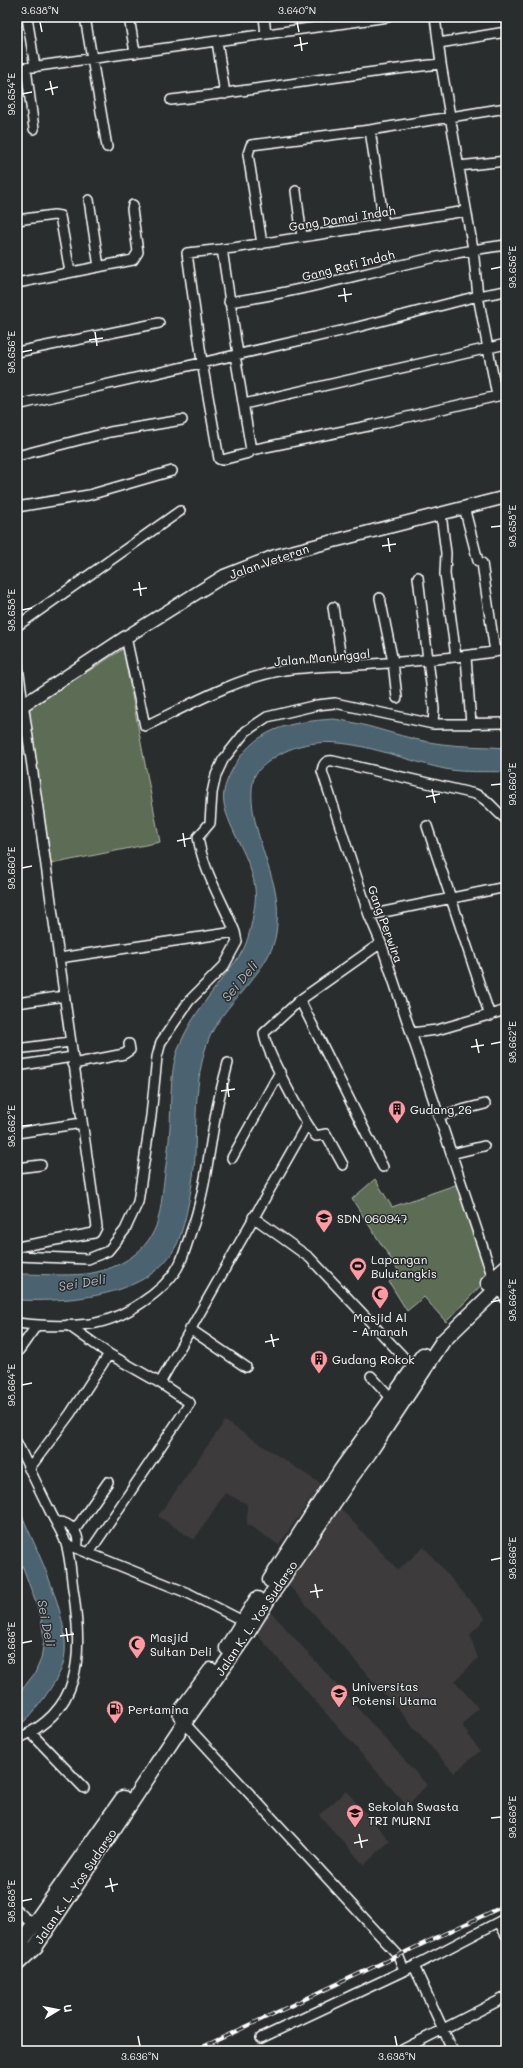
<svg xmlns="http://www.w3.org/2000/svg" width="523" height="2068" viewBox="0 0 523 2068" font-family="Mali,sans-serif">
  <style>
    .built { fill: #3e3a3b }
    .green { fill: #5d6c54; stroke: #aeb6aa }
    .water { fill: #4c6470; stroke: #94a2a9 }
    .lines { fill: none; stroke-linecap: round; stroke-linejoin: round }
    .minor-casing { stroke: #fff; stroke-width: 12 }
    .major-casing { stroke: #fff; stroke-width: 15 }
    .highway-casing { stroke: #fff; stroke-width: 17 }
    .minor { stroke: #2a2d2e; stroke-width: 9 }
    .major { stroke: #2a2d2e; stroke-width: 12 }
    .highway { stroke: #2a2d2e; stroke-width: 14 }
    .rail-casing { stroke: #fff; stroke-width: 4 }
    .rail { stroke: #2a2d2e; stroke-width: 2.5; stroke-dasharray: 8; stroke-linecap: butt }
    .ticks { fill: none; stroke: #fff; stroke-width: 1.5 }
    .labels { text-anchor: middle; dominant-baseline: central; stroke-width: 3; stroke-linejoin: round; paint-order: stroke }
    .street-label { font-size: 12px; fill: #fff; stroke: #2a2d2e }
    .poi-label { font-size: 12px; fill: #fff; stroke: #2a2d2e; text-anchor: start }
    .water-label { font-size: 13px; font-style: italic; fill: #aeb9bf; stroke: #2a2d2e }
    .neatline { fill: none; stroke: #fff; stroke-width: 1.5 }
    .ticks-label { font-size: 10px; text-anchor: middle; fill: #fff }
  </style>
  <rect width="100%" height="100%" fill="#2a2d2e"/>
  <filter id="ink" filterUnits="userSpaceOnUse"><feTurbulence type="fractalNoise" baseFrequency=".025" numOctaves="2"/><feDisplacementMap in="SourceGraphic" scale="8" xChannelSelector="R" yChannelSelector="G"/><feConvolveMatrix kernelMatrix="1 2 1 2 8 2 1 2 1" color-interpolation-filters="sRGB"/></filter>
  <g filter="url(#ink)">
    <!-- built -->
    <path class="built" d="M225,1421L321,1484L279,1545L247,1524V1504L225,1493L194,1540L158,1516Z
      M339,1507L398,1570L424,1547L485,1618L470,1635L478,1658L455,1681L478,1708L464,1723L463,1727L480,1751L454,1773L285,1581Z
      M271,1612L427,1785L407,1806L254,1631Z
      M346,1791L390,1841L364,1865L319,1815Z"/>
    <!-- green -->
    <path class="green" d="M123,649L160,842L51,864L29,709Z
      M375,1179L392,1207L458,1184L489,1277L446,1322L424,1297L407,1311L389,1282L400,1273L352,1199Z"/>
    <!-- water -->
    <path class="water" d="M334,719C371,724 405,740 442,744C463,747 485,746 506,748V772C486,771 464,773 445,769C387,757 322,720 268,762C264,765 257,771 255,775C243,806 268,859 275,890C278,904 278,919 276,933C271,973 220,1004 207,1044C195,1079 196,1119 195,1156C194,1178 186,1224 177,1244C151,1298 69,1302 17,1300V1274C40,1274 63,1276 86,1274C115,1270 145,1255 156,1226C161,1212 162,1196 164,1181C166,1163 169,1146 170,1127C171,1104 170,1077 176,1055C185,1026 206,1000 224,976C231,967 239,958 244,948C250,935 253,917 255,903C259,871 235,841 226,812C221,796 224,786 231,772C253,728 289,722 334,719Z
      M17,1504C33,1543 73,1619 64,1660C61,1674 52,1686 44,1698C37,1707 28,1721 17,1726V1696L35,1673L41,1659L44,1639L41,1617L17,1551Z"/>
    <g class="lines">
      <!-- minor casing -->
      <g class="minor-casing">
        <path id="minor" d="M27,17L35,67
          M85,17L107,147
          M129,17L135,53
          M264,17L266,34
          M435,17L441,64L473,249L478,296L497,396
          M217,41L225,94
          M439,43L506,32
          M26,68L34,129
          M17,69L388,17
          M171,100C261,90 350,73 441,64
          M370,130L384,224
          M459,166L506,161
          M296,191L302,237
          M89,200L99,267
          M466,211L233,248L187,253L202,362L219,459L222,460L249,453L251,450L373,425L506,394
          M17,220L54,215L60,216L70,272
          M262,244L248,154L251,145L370,130L506,108
          M222,249L238,354
          M17,283L133,260L138,252L132,209L133,205
          M229,302C323,289 412,257 506,245
          M17,352L159,323
          M235,355L251,450
          M244,404L506,344
          M17,405L354,328L478,296L506,291
          M17,456L110,432L182,420
          M17,507L89,495L172,471
          M464,507L478,561L482,563L495,652
          M441,514L446,553L445,574L456,657
          M418,577L434,709L433,724
          M380,598L393,662L397,698
          M333,607L342,665
          M17,626L180,511
          M126,637L145,726C188,706 232,680 279,671C310,665 342,667 373,664C418,661 462,657 506,650
          M466,657L471,724
          M17,660L97,1227L94,1233L17,1247
          M427,826L490,1016
          M369,915L506,887
          M59,958L235,932
          M300,1000L383,1167
          M17,1003L64,996
          M411,1033L437,1030L506,1010
          M17,1049L70,1042
          M73,1064L124,1054L130,1050L129,1044
          M17,1066L72,1057
          M438,1116L485,1104
          M17,1133L82,1123
          M451,1154L484,1146
          M232,1158L280,1072
          M343,1165L326,1134L316,1136C305,1124 264,1047 264,1033L300,1000L381,943
          M17,1168L41,1165
          M253,1217L310,1258L414,1368
          M17,1256L88,1259L108,1251L125,1230L138,1202L151,1116L157,1057L161,1042L189,1001L224,966L237,942L235,932C222,900 203,871 198,837L210,823L212,793L216,775L223,760L246,731L267,717L317,705L335,703L433,724L506,723
          M493,1278L381,943L369,915L322,771C323,764 326,760 333,761L475,794C489,799 494,811 506,819
          M498,1286L506,1300
          M17,1323C41,1326 66,1327 90,1324C121,1320 166,1292 180,1263C186,1250 189,1236 194,1223C206,1185 209,1151 216,1113C219,1096 224,1079 228,1063
          M68,1325L109,1354L160,1383L190,1403L89,1553
          M190,1329L246,1367
          M17,1353L37,1325
          M371,1376L392,1399
          M160,1383L307,1124
          M17,1443C28,1466 39,1489 50,1511C55,1522 63,1533 66,1544C71,1560 71,1579 74,1595C82,1657 82,1711 17,1739
          M29,1469L70,1414L109,1354
          M56,1522C70,1521 81,1534 77,1548
          M74,1531L108,1482
          M66,1544L190,1594L243,1621
          M178,1716L398,1955L404,1970
          M31,1733L84,1788
          M17,1910L34,1926
          M499,1922L506,1935
          M414,1966L453,2051
          M261,2038L414,1966L506,1918
          M400,2051L506,1997"/>
      </g>
      <!-- major casing -->
      <g class="major-casing">
        <path id="major" d="M17,709L126,637L224,576L275,556L506,497"/>
      </g>
      <!-- highway casing -->
      <g class="highway-casing">
        <path id="highway" d="M488,1283L506,1267
          M270,1580L341,1470L423,1355
          M227,1648L257,1599
          M182,1709L211,1670
          M17,1948L123,1798
          M17,1964L36,1946L184,1723L248,1632L267,1601L352,1476L369,1453L443,1341L506,1280"/>
      </g>
      <!-- minor -->
      <use href="#minor" class="minor"/>
      <!-- major -->
      <use href="#major" class="major"/>
      <!-- highway -->
      <use href="#highway" class="highway"/>
      <!-- rail casing -->
      <g class="rail-casing">
        <path id="rail" d="M194,2051L506,1905"/>
      </g>
      <!-- rail -->
      <use href="#rail" class="rail"/>
    </g>
  </g>
  <!-- ticks -->
  <path class="ticks" d="M40,22L42,32M297,22L299,32M300,37L302,51M294,46L308,43M50,81L53,95M45,90L58,87M22,94L32,92M491,269L501,267M344,288L346,302M338,296L352,294M95,332L97,346M89,340L103,338M22,352L32,350M491,527L501,526M388,538L390,552M382,546L396,544M139,582L141,596M133,590L147,588M22,610L32,608M491,785L501,784M432,789L435,803M426,797L440,794M183,833L185,847M177,841L191,838M22,868L32,866M476,1039L479,1053M491,1044L501,1042M471,1047L484,1045M227,1083L229,1097M221,1091L235,1089M22,1126L32,1125M491,1302L501,1300M271,1334L274,1347M265,1342L279,1339M22,1385L32,1383M491,1560L501,1558M315,1584L318,1598M310,1592L323,1590M66,1628L68,1642M60,1636L74,1634M22,1643L32,1641M491,1818L501,1817M359,1834L362,1848M354,1843L368,1840M110,1878L113,1892M105,1887L118,1884M22,1901L32,1899M138,2036L140,2046M395,2036L397,2046"/>
  <!-- icons -->
  <defs>
    <g id="building-pin" transform="scale(0.9)"><path d="M0 17L-7.5 6A9.5 9.5 0 1 1 7.5 6Z" fill="#ff9aa2" stroke="#2a2d2e"/><path d="M-4-6H4V6H1V3H-1V6H-4ZM-2.5-4.3h1.7v1.8h-1.7ZM.8-4.3h1.7v1.8H.8ZM-2.5-1h1.7V.8h-1.7ZM.8-1h1.7V.8H.8Z" fill="#111"/></g>
    <g id="school-pin" transform="scale(0.9)"><path d="M0 17L-7.5 6A9.5 9.5 0 1 1 7.5 6Z" fill="#ff9aa2" stroke="#2a2d2e"/><path d="M0-5L7-2L0 1L-7-2ZM-4 1L0 2.5L4 1V4Q0 6-4 4Z" fill="#111"/></g>
    <g id="stadium-pin" transform="scale(0.9)"><path d="M0 17L-7.5 6A9.5 9.5 0 1 1 7.5 6Z" fill="#ff9aa2" stroke="#2a2d2e"/><path d="M0-5a6.5 5 0 1 0 0 10a6.5 5 0 1 0 0-10ZM-3.5-1.8h7v3.6h-7Z" fill="#111"/></g>
    <g id="mosque-pin" transform="scale(0.9)"><path d="M0 17L-7.5 6A9.5 9.5 0 1 1 7.5 6Z" fill="#ff9aa2" stroke="#2a2d2e"/><path d="M3.5-4.9A6 6 0 1 0 3.5 4.9A5 5 0 1 1 3.5-4.9Z" fill="#111"/></g>
    <g id="university-pin" transform="scale(0.9)"><path d="M0 17L-7.5 6A9.5 9.5 0 1 1 7.5 6Z" fill="#ff9aa2" stroke="#2a2d2e"/><path d="M0-5L7-2L0 1L-7-2ZM-4 1L0 2.5L4 1V4Q0 6-4 4Z" fill="#111"/></g>
    <g id="fuel-pin" transform="scale(0.9)"><path d="M0 17L-7.5 6A9.5 9.5 0 1 1 7.5 6Z" fill="#ff9aa2" stroke="#2a2d2e"/><path d="M-5.5-6h7V0h2V4h1.3V-2.5L3-4.5l.8-.8L6-3V5H2.5V1h-1V6h-7ZM-4.2-4.7v3.2H.2V-4.7Z" fill="#111"/></g>
  </defs>
  <g fill-rule="evenodd">
    <use href="#building-pin" x="397" y="1109"/>
    <use href="#school-pin" x="324" y="1218"/>
    <use href="#stadium-pin" x="358" y="1266"/>
    <use href="#mosque-pin" x="380" y="1294"/>
    <use href="#building-pin" x="319" y="1359"/>
    <use href="#mosque-pin" x="137" y="1644"/>
    <use href="#university-pin" x="339" y="1693"/>
    <use href="#fuel-pin" x="115" y="1709"/>
    <use href="#school-pin" x="355" y="1813"/>
  </g>
  <g class="labels">
    <!-- street labels -->
    <g class="street-label">
      <text transform="translate(342 218) rotate(-9)">Gang Damai Indah</text>
      <text transform="translate(348 265) rotate(-14)">Gang Rafi Indah</text>
      <text transform="translate(269 561) rotate(-19)">Jalan Veteran</text>
      <text transform="translate(322 657) rotate(-5)">Jalan Manunggal</text>
      <text transform="translate(386 924) rotate(70)">Gang Perwira</text>
      <text transform="translate(256 1618) rotate(-56)">Jalan K. L. Yos Sudarso</text>
      <text transform="translate(75 1886) rotate(-56)">Jalan K. L. Yos Sudarso</text>
    </g>
    <!-- poi labels -->
    <g class="poi-label">
      <text x="410" y="1109">Gudang 26</text>
      <text x="337" y="1218">SDN 060947</text>
      <text x="371" y="1259">Lapangan<tspan x="371" dy="14">Bulutangkis</tspan></text>
      <text x="380" y="1317" text-anchor="middle">Masjid Al<tspan x="380" dy="14">- Amanah</tspan></text>
      <text x="332" y="1359">Gudang Rokok</text>
      <text x="150" y="1637">Masjid<tspan x="150" dy="14">Sultan Deli</tspan></text>
      <text x="352" y="1686">Universitas<tspan x="352" dy="14">Potensi Utama</tspan></text>
      <text x="128" y="1709">Pertamina</text>
      <text x="368" y="1806">Sekolah Swasta<tspan x="368" dy="14">TRI MURNI</tspan></text>
    </g>
    <!-- water labels -->
    <g class="water-label">
      <text transform="translate(239 981) rotate(-50)">Sei Deli</text>
      <text transform="translate(82 1282) rotate(-9)">Sei Deli</text>
      <text transform="translate(47 1623) rotate(79)">Sei Deli</text>
    </g>
  </g>
  <!-- margin -->
  <rect width="523" height="2068" fill="none" stroke="#2a2d2e" stroke-width="44"/>
  <!-- north arrow -->
  <g transform="translate(58 2010) rotate(80)" stroke="#2a2d2e" stroke-width="3" paint-order="stroke">
  <path d="M0-3L7 15L0 10L-7 15Z" fill="#ffffff"/>
  <text y="-6" font-size="11" font-weight="bold" text-anchor="middle" fill="#ffffff">U</text>
  </g>
  <rect x="22" y="22" width="479" height="2024" class="neatline"/>
  <g class="ticks-label">
    <text x="40" y="14">3.638°N</text>
    <text x="297" y="14">3.640°N</text>
    <text transform="translate(11 94) rotate(-90)" y="4">98.654°E</text>
    <text transform="translate(512 267) rotate(-90)" y="4">98.656°E</text>
    <text transform="translate(11 352) rotate(-90)" y="4">98.656°E</text>
    <text transform="translate(512 526) rotate(-90)" y="4">98.658°E</text>
    <text transform="translate(11 610) rotate(-90)" y="4">98.658°E</text>
    <text transform="translate(512 784) rotate(-90)" y="4">98.660°E</text>
    <text transform="translate(11 868) rotate(-90)" y="4">98.660°E</text>
    <text transform="translate(512 1042) rotate(-90)" y="4">98.662°E</text>
    <text transform="translate(11 1126) rotate(-90)" y="4">98.662°E</text>
    <text transform="translate(512 1300) rotate(-90)" y="4">98.664°E</text>
    <text transform="translate(11 1385) rotate(-90)" y="4">98.664°E</text>
    <text transform="translate(512 1558) rotate(-90)" y="4">98.666°E</text>
    <text transform="translate(11 1643) rotate(-90)" y="4">98.666°E</text>
    <text transform="translate(512 1817) rotate(-90)" y="4">98.668°E</text>
    <text transform="translate(11 1901) rotate(-90)" y="4">98.668°E</text>
    <text x="140" y="2060">3.636°N</text>
    <text x="397" y="2060">3.638°N</text>
  </g>
</svg>
